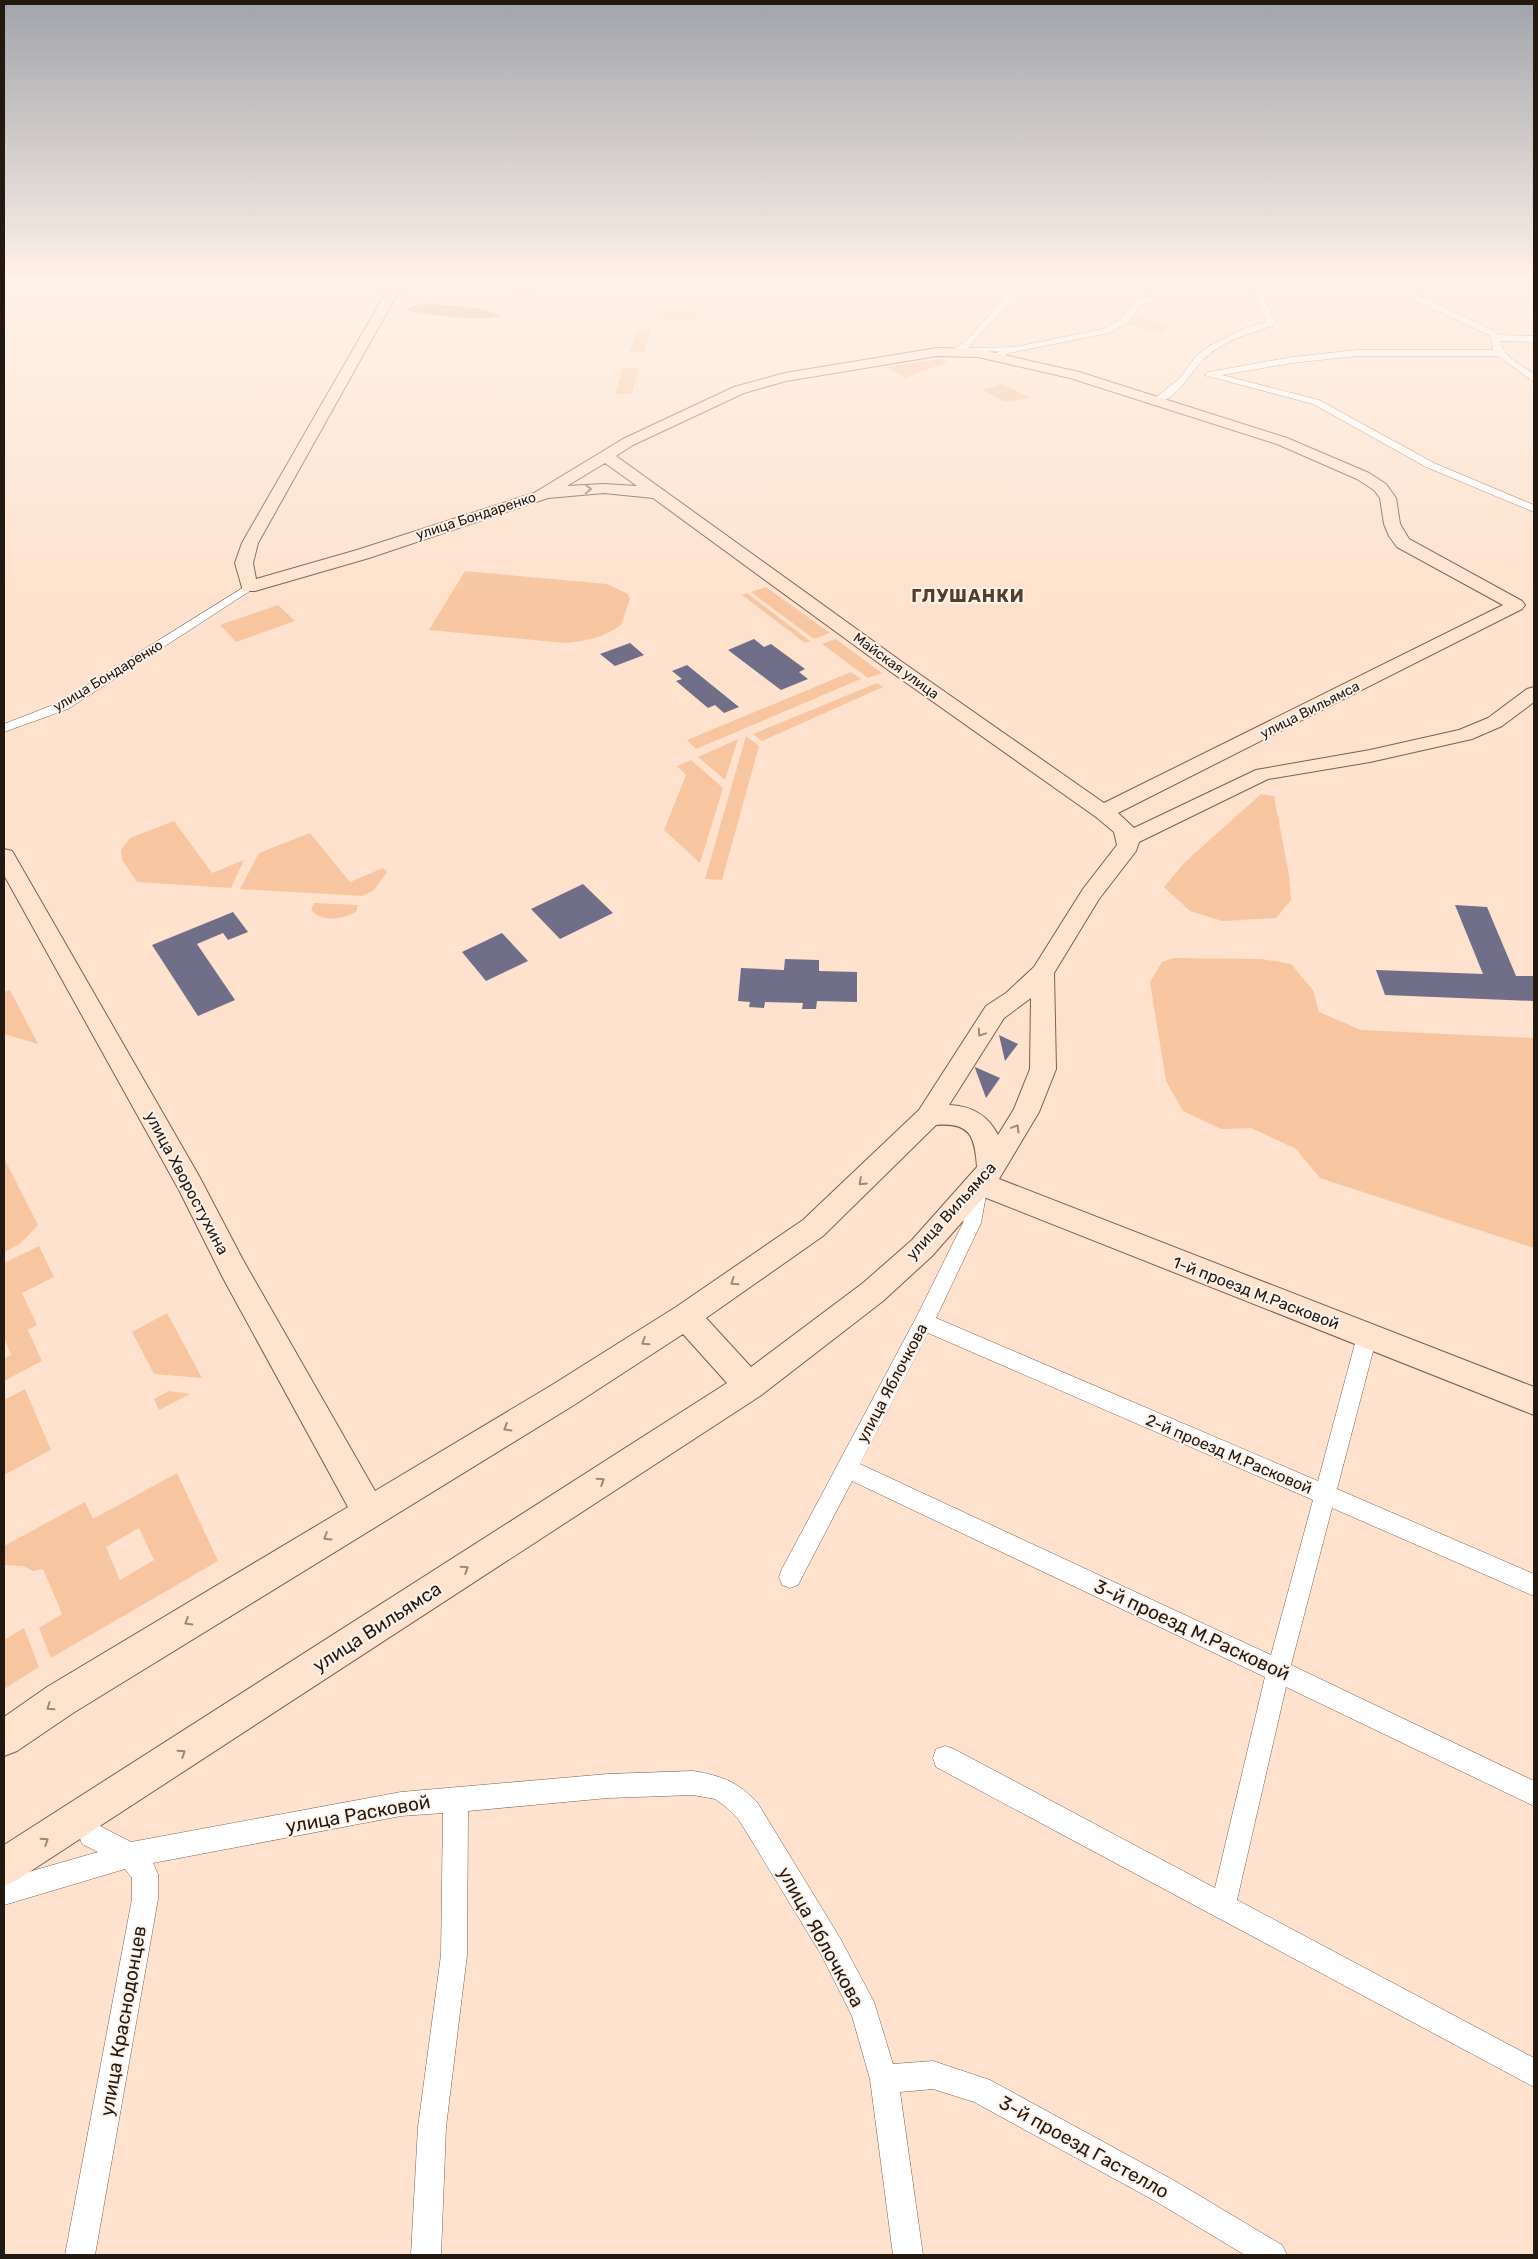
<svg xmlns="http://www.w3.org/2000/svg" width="1538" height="2259" viewBox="0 0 1538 2259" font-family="Rubik,sans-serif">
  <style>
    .green { fill: #f7c6a1; fill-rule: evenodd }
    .water { fill: #d88d4f }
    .building { fill: #706e89 }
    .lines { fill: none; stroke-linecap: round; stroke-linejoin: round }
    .street-casing { stroke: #7a614f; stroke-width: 1 }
    .secondary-casing { stroke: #7a614f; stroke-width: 2 }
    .street { fill: #fff; fill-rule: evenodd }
    .secondary { fill: #fee4cf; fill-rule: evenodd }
    .oneway { stroke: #9b897a }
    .labels { text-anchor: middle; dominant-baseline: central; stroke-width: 4; stroke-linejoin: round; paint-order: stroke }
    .far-street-label { font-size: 14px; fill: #231911; stroke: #fef3ea }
    .street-label { font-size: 16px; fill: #231911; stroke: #fef3ea }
    .far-district-label { font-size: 18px; font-weight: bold; letter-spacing: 1px; fill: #543d2c; stroke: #fef3ea }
    .near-street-label { font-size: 19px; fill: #231911; stroke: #fef3ea }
  </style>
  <rect width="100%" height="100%" fill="#fee2cd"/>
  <!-- green -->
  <path class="green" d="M514,280H572L569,288L509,290Z
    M658,310L698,311L696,321L656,320Z
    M1138,317L1172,325L1161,333L1127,324Z
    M637,329L651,330L644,353L630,352Z
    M940,359L948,362L905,378L886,367Z
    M623,368H639L632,394H615Z
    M1002,384L1031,398L1004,402L983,390Z
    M465,571L607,584L628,594L630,599L621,625C603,638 586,641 565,643L429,630Z
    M766,587L830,633L814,639L751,592Z
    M747,593L810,641L805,643L742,595Z
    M278,605L295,621L236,642L220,625Z
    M836,639L882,673L868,678L822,644Z
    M851,672L861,679L696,749L687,740Z
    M877,683L883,687L762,741L753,734Z
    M746,736L759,746L722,880L705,879Z
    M738,739L725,780L698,757Z
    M691,760L723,788L700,863L664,830L686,775L677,766Z
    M1261,794L1274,796L1289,875L1291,900L1276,918L1222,921L1190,911L1164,887L1185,862Z
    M174,821L212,873L244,860L231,888L137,882L122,860L121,850L130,838Z
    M310,833L350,882L383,868L387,872L373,891L362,896L240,889L259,853Z
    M314,903L358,905L356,912C343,919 322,923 311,910Z
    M1173,958L1261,959L1291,964L1313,990L1319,1012L1361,1030L1534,1038V1248L1320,1178L1296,1149L1251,1128L1221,1129L1183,1111L1166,1081L1150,982L1162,962Z
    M10,990L38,1044L4,1034V992Z
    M4,1158L38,1225L20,1244L4,1252Z
    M39,1246L54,1277L22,1293L37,1325L28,1330L42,1361L4,1381V1359L11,1355L4,1337V1263Z
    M167,1313L202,1378L154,1374L132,1332Z
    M25,1389L51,1450L4,1475V1400Z
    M169,1391L190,1394L159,1410L154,1399Z
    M177,1473L218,1561L51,1658L39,1628L62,1614L43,1569L33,1571L23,1566L4,1565V1546L85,1502L93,1519ZM139,1528L154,1560L120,1580L106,1547Z
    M24,1628L39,1667L4,1689V1640Z"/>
  <!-- water -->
  <path class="water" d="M426,303L485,309L501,316C482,322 426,315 406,310L416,305Z"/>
  <!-- building -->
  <path class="building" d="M754,639L764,647L771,644L805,669L799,672L808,679L781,690L728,650Z
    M630,643L644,655L615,666L600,654Z
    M687,665L739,707L724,713L715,705L708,708L676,681L682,679L672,671Z
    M583,884L613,913L560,939L531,909Z
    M1455,905L1487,907L1516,976H1534V1001L1385,995L1376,970L1483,974Z
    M233,912L248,932L228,940L223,933L197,944L235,1000L198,1016L152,945Z
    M502,933L528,961L486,981L462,952Z
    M785,959L819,960V971L857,972V1002L817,1001L816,1009H802L803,1003L765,1002L764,1008L749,1007L750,1002L738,1001L741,968L784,970Z
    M999,1035L1018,1044L1005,1061Z
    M975,1067L1000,1078L986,1098L975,1068Z"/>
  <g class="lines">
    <!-- street casing -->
    <g class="street-casing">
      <path id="street" d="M1036,280H1047L1013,299L968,348L1015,347L1103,329L1122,318L1135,301L1175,286L1261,287L1275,321L1273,326C1250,333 1220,342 1203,360C1189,374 1179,397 1158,403L1155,402V398L1180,378L1196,356L1209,346L1246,328L1266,322L1255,292H1176L1141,305L1129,322L1109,333L1009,353L997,360L992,357L999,351L954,353V349L966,341L1007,295Z
        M1397,280H1405L1413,293L1495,331L1499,335L1534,336V342L1501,341C1501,356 1523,366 1534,374V382L1498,356H1357L1292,363L1222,375L1319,400L1434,463L1534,505V512L1426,467L1313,404L1204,375L1209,372L1292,357L1357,350H1493L1492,339L1489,335L1407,297Z
        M249,584L253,585L255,587L253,589L68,709L4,732V724L58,703Z
        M979,1177L985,1179L988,1184L981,1223L936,1318L1318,1481L1357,1336L1360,1330L1367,1327L1374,1330L1377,1336L1337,1489L1534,1574V1596L1332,1508L1291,1665L1534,1781V1806L1286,1687L1237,1900L1534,2058V2087L936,1767L933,1758L936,1749L945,1746L954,1749L1215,1888L1265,1677L852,1481L798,1585L790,1588L782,1585L779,1577L782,1569L917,1316L963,1223L970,1184L973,1179ZM928,1333L1313,1500L1271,1655L860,1464Z
        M693,1771C722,1776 736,1781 757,1802L840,1938L874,2002L893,2064L933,2061L990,2080L1175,2181L1282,2245L1287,2255H1245L1155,2201L974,2102L933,2089L900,2092L923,2255H893L870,2079L852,2016L822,1956L739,1820L726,1807L715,1799L693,1795L608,1798L468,1811L467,1955L446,2127L441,2255H411L418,2127L441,1955L443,1813L401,1816L153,1863L158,1874V1899L95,2255H65L132,1899V1878L125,1869L4,1905V1879L98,1852L82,1844L72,1816L75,1807L84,1804L93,1807L100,1826L131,1842L401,1792L608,1774Z"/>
    </g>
    <!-- secondary casing -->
    <g class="secondary-casing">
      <path id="secondary" d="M393,280H405L258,543L253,563L256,579L357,550L534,493L623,439L734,387L785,373L937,348L978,349L1079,372L1287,438L1369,473L1386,484L1396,498L1400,524L1409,539L1522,601L1525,605L1522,609L1118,813L1134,828L1256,770L1370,750L1459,730L1488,718L1527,689L1534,687V702L1502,726L1472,739L1370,762L1268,779L1139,842L1136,851L1099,899L1054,973L1056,1069L1039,1112L999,1179L1534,1387V1415L984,1197L932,1256L883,1301L760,1396L17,1880L4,1886V1845L727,1383L683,1334L574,1405L73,1713L17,1751L4,1756V1717L47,1687L348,1507L223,1278L179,1190L4,875V849L12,851L15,856L199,1176L243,1260L375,1491L552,1385L676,1307L803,1220L919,1110L986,1006L1006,993L1034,967L1083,889L1117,845L1114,832L1096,817L891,672L653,498L604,493L548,498L369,558L255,591H243L235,563L242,543ZM937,356L978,357L1070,378L1277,444L1357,479L1374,490L1380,498L1384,524L1389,536L1397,547L1503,605L1104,803L905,664L616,456L633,445L744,393L786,381ZM605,463L637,486L604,484L567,486ZM1031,998L1030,1069L1014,1109L998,1135C988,1115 972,1106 949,1105L1004,1018ZM936,1125C970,1122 975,1136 977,1167L912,1240L863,1283L751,1367L706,1318L823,1236Z"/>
    </g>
    <!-- street -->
    <use href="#street" class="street"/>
    <!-- secondary -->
    <use href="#secondary" class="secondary"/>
  </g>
  <!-- one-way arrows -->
  <defs><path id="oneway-chevron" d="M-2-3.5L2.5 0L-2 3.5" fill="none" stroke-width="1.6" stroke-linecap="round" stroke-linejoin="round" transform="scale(1.25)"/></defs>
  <g class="oneway">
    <use href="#oneway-chevron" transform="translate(588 489) rotate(-2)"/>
    <use href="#oneway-chevron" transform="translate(981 1033) rotate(124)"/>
    <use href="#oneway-chevron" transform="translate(1016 1128) rotate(-59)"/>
    <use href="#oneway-chevron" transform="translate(862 1182) rotate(137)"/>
    <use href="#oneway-chevron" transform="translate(734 1282) rotate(145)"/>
    <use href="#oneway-chevron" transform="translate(645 1342) rotate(147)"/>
    <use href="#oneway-chevron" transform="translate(507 1428) rotate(149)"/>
    <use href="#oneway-chevron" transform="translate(601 1481) rotate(-33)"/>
    <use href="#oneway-chevron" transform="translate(327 1537) rotate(148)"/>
    <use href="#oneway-chevron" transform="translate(465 1569) rotate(-33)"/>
    <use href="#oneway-chevron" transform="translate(188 1622) rotate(149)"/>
    <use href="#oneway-chevron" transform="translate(50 1707) rotate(146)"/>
    <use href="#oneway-chevron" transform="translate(182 1753) rotate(-33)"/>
    <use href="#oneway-chevron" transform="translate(45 1841) rotate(-33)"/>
  </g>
  <!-- sky -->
  <linearGradient id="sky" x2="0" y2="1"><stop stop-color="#a1a4ab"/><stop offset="0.47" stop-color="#fff2e8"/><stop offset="1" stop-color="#fff2e8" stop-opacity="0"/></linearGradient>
  <rect width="1538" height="596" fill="url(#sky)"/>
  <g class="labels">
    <!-- far-street labels -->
    <g class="far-street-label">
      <text transform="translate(476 516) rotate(-18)">улица Бондаренко</text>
      <text transform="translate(896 666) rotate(36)">Майская улица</text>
      <text transform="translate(108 676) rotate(-31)">улица Бондаренко</text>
      <text transform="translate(1310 710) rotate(-27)">улица Вильямса</text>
    </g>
    <!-- street labels -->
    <g class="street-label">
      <text transform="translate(187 1183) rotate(62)">улица Хворостухина</text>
      <text transform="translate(951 1211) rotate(-48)">улица Вильямса</text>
      <text transform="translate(1256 1293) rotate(21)">1-й проезд М.Расковой</text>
      <text transform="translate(892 1383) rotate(-62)">улица Яблочкова</text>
      <text transform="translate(1229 1454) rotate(23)">2-й проезд М.Расковой</text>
    </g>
    <!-- far-district labels -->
    <g class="far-district-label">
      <text x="968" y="596">ГЛУШАНКИ</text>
    </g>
    <!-- near-street labels -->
    <g class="near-street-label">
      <text transform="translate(377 1627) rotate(-33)">улица Вильямса</text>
      <text transform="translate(1192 1630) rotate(25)">3-й проезд М.Расковой</text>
      <text transform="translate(358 1814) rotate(-10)">улица Расковой</text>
      <text transform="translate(821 1937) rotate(61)">улица Яблочкова</text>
      <text transform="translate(123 2021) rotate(-80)">улица Краснодонцев</text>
      <text transform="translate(1084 2147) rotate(29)">3-й проезд Гастелло</text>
    </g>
  </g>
  <!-- border -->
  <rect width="1538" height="2259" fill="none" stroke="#231911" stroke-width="10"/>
</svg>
